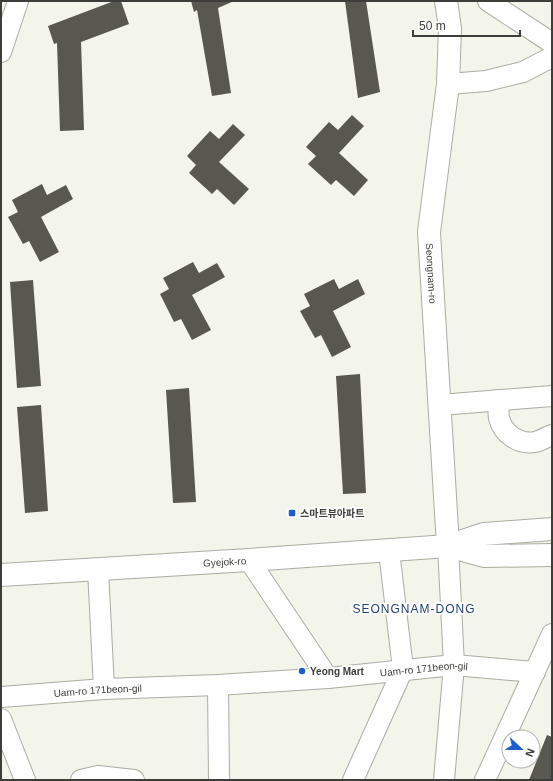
<svg xmlns="http://www.w3.org/2000/svg" width="553" height="781" viewBox="0 0 553 781" font-family="Helvetica,'Noto Sans KR',sans-serif">
  <style>
    .building { fill: #585850 }
    .lines { fill: none; stroke-linecap: round; stroke-linejoin: round }
    .minor-casing { stroke: #abaca3; stroke-width: 22 }
    .major-casing { stroke: #abaca3; stroke-width: 24 }
    .minor { stroke: #fff; stroke-width: 20 }
    .major { stroke: #fff; stroke-width: 22 }
    .poi-dot { fill: #1d5fca; stroke: #fff; stroke-width: 1.5 }
    .labels { text-anchor: middle; dominant-baseline: central; stroke-width: 4; stroke-linejoin: round; paint-order: stroke }
    .street-label { font-size: 10px; fill: #3d3d39; stroke: #fff }
    .poi-label { font-size: 10px; font-weight: bold; fill: #3d3d39; stroke: #fff; text-anchor: start }
    .quarter-label { font-size: 12px; letter-spacing: 1px; fill: #224278; stroke: #fff }
  </style>
  <rect width="100%" height="100%" fill="#f3f4ea"/>
  <!-- building -->
  <path class="building" d="M114,1H121L129,24L81,42L84,130L60,131L57,43L54,44L48,26Z
    M191,1H234L218,8L231,93L212,96L197,10L194,12Z
    M345,1H366L380,92L358,98Z
    M352,115L364,126L339,153L368,180L354,196L336,180L331,185L308,164L316,156L306,147L329,122L338,130Z
    M233,124L245,135L219,162L249,189L234,205L217,189L212,194L189,173L196,165L187,156L210,131L219,139Z
    M42,184L47,195L66,185L73,199L41,217L59,252L40,262L29,241L23,244L8,217L18,212L12,200Z
    M193,262L199,273L217,263L225,277L192,295L211,330L192,340L181,319L174,322L160,294L169,289L163,278Z
    M334,279L339,289L358,279L365,294L333,311L351,347L332,357L321,335L315,338L300,311L310,306L304,294Z
    M33,280L41,386L17,388L10,282Z
    M360,374L366,493L343,494L336,376Z
    M189,388L196,502L173,503L166,390Z
    M41,405L48,511L25,513L17,407Z
    M547,735L552,737V780H529Z"/>
  <g class="lines">
    <!-- minor casing -->
    <g class="minor-casing">
      <g id="minor">
        <path d="M488,1L552,43"/>
        <path d="M1,52L18,1"/>
        <path d="M448,84L486,81L523,72L552,57"/>
        <path d="M498,400C499,406 498,413 499,418C503,434 519,445 535,442C541,441 546,437 552,435"/>
        <path d="M440,405L552,396"/>
        <path d="M249,560L328,678"/>
        <path d="M98,569L104,689"/>
        <path d="M218,685L219,780"/>
        <path id="s1" d="M1,697L104,689L218,685L328,678L454,665L535,672"/>
        <path d="M1,719L25,780"/>
        <path d="M81,780L98,776L134,780"/>
        <path d="M353,780L403,669L389,551"/>
        <path d="M444,780L454,665L448,546"/>
        <path d="M485,780L552,634"/>
      </g>
    </g>
    <!-- major casing -->
    <g class="major-casing">
      <g id="major">
        <path id="s2" d="M446,1L450,28L448,84L429,232L448,546"/>
        <path d="M448,546L484,556L552,555"/>
        <path id="s3" d="M1,575L249,560L448,546L484,534L552,529"/>
      </g>
    </g>
    <!-- minor -->
    <use href="#minor" class="minor"/>
    <!-- major -->
    <use href="#major" class="major"/>
  </g>
  <!-- markers -->
  <g class="poi-dot">
    <rect x="288" y="509" width="8" height="8" rx="2"/>
    <circle cx="302" cy="671" r="4"/>
  </g>
  <g class="labels">
    <!-- street labels -->
    <g class="street-label">
      <text stroke="none"><textPath href="#s2" startOffset="274">Seongnam-ro</textPath></text>
      <text stroke="none"><textPath href="#s3" startOffset="224">Gyejok-ro</textPath></text>
      <text stroke="none"><textPath href="#s1" startOffset="424">Uam-ro 171beon-gil</textPath></text>
      <text stroke="none"><textPath href="#s1" startOffset="97">Uam-ro 171beon-gil</textPath></text>
    </g>
    <!-- poi labels -->
    <g class="poi-label">
      <text x="300" y="513">스마트뷰아파트</text>
      <text x="310" y="671">Yeong Mart</text>
    </g>
    <!-- quarter labels -->
    <g class="quarter-label">
      <text x="414" y="609">SEONGNAM-DONG</text>
    </g>
  </g>
  <!-- border -->
  <rect width="553" height="781" fill="none" stroke="#3d3d39" stroke-width="4"/>
  <!-- north arrow -->
  <g transform="translate(521 749) rotate(112)"><circle r="19" fill="#ffffff" stroke="#b1b1b0"/>
  <path d="M0-3L7 15L0 10L-7 15Z" fill="#1d5fca"/>
  <text y="-6" font-size="11" font-weight="bold" text-anchor="middle" fill="#3d3d39">N</text>
  </g>
  <!-- scale -->
  <path d="M413 30v6h107v-6" fill="none" stroke="#3d3d39" stroke-width="2"/>
  <text x="419" y="30" font-size="12" fill="#3d3d39" stroke="#ffffff" stroke-width="3" paint-order="stroke">50 m</text>
</svg>
